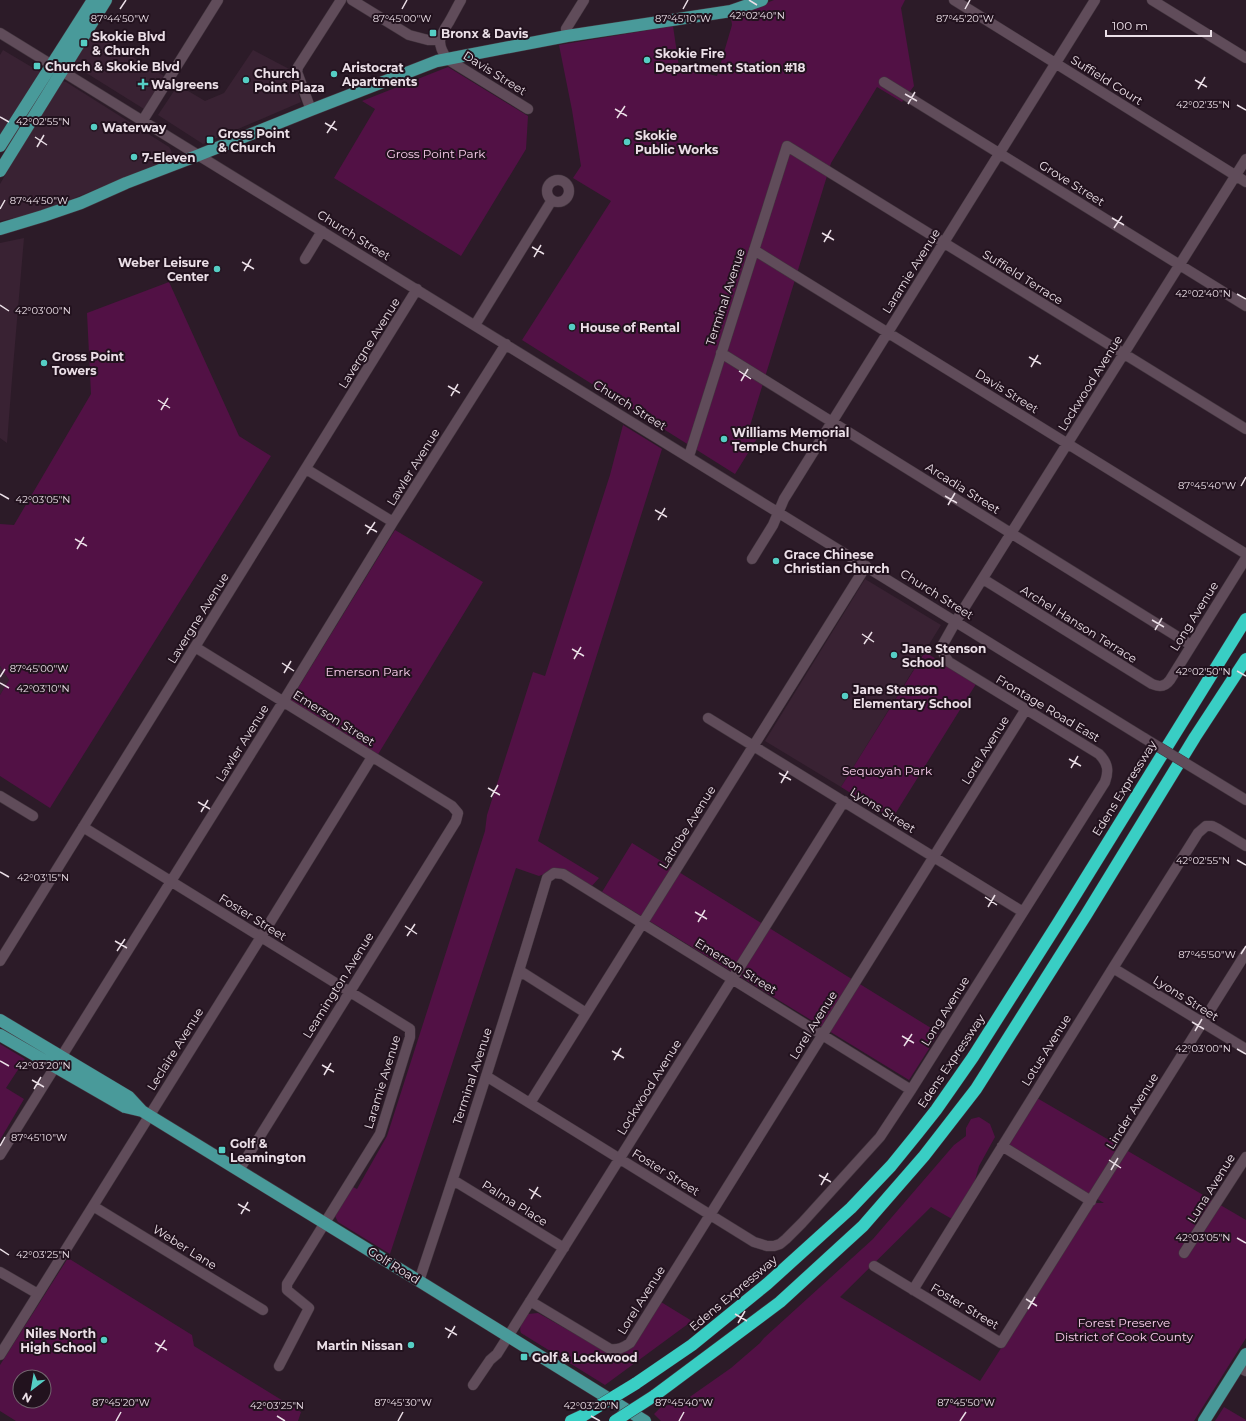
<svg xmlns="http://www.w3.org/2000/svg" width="1246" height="1421" viewBox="0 0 1246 1421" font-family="Montserrat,sans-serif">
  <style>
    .built { fill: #392233 }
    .green { fill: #521145; fill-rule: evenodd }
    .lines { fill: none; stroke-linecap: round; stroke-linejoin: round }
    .minor-casing { stroke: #43363f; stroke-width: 11 }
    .major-casing { stroke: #43363f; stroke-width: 13 }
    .highway-casing { stroke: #43363f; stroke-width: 13 }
    .minor { stroke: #604c5a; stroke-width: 10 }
    .major { stroke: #499a9a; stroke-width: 12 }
    .highway { stroke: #39cec4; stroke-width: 12 }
    .minor-bridge-casing { stroke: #43363f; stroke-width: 11; stroke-linecap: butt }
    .highway-bridge-casing { stroke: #43363f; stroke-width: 13; stroke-linecap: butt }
    .minor-bridge { stroke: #604c5a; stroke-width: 10 }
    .highway-bridge { stroke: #39cec4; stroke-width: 12 }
    .ticks { fill: none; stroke: #ebdfe7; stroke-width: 1.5 }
    .poi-dot { fill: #55cec4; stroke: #22121e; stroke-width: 1.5 }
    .labels { text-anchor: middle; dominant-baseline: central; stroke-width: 4; stroke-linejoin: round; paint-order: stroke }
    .poi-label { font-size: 12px; font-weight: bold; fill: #ebdfe7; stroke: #22121e; text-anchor: start }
    .street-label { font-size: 12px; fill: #ebdfe7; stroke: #22121e }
    .park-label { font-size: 12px; fill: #fbd0ee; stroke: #22121e }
    .ticks-label { font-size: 10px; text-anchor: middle; fill: #ebdfe7; stroke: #22121e; stroke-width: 4; stroke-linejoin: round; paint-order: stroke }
  </style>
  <rect width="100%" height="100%" fill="#2c1b28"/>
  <!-- built -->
  <path class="built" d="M92,32L164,76L144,109L72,64Z
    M3,50L40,72L0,135V55Z
    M253,50L291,70L301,102L203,144L158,115L178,85L205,101L224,93Z
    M62,81L66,82L169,147L171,150L172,155L170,159L60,204L29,215L0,221V184L58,84Z
    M24,238L12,379L7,443L0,438V243Z
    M865,579L941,625L841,787L765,741Z
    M0,666L9,680L0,695Z"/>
  <!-- green -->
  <path class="green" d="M774,0H905L901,8L914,86L902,102L877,87L831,163L749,429L758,437L735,474L522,340L611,201L573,178L581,166L572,110L559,45L673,26L679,67L717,76L732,25L731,18Z
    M448,67L528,116L526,149L461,256L334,178L375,109L362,101Z
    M169,282L239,436L271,456L50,808L0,776V695L9,680L0,666V524L14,525L91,394L87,313Z
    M623,425L662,449L538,841L599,878L590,888L558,869L539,876L516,868L390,1254L338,1222L335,1216L351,1186L357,1189L387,1136L485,831L487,815L533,672L545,676L610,475Z
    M395,530L483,582L377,756L290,701Z
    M925,652L976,684L892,819L841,787Z
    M632,843L939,1033L909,1080L602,892Z
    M0,1044L25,1059L6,1088L24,1099L0,1140Z
    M1037,1098L1246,1220V1338L1194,1421H661L654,1414L661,1407L684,1401L731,1368L760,1343L764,1338L873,1239L954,1145L966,1136V1128L971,1119L979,1117L990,1124L995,1137L979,1166L974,1184L952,1219L931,1207L840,1297L980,1381L1094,1203H1104L1014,1149L1010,1146V1141Z
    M68,1258L192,1335L194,1346L301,1412L298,1421H16L0,1411V1365ZM20,1377H44V1401H20Z
    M661,1302L692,1321L605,1385L521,1333C518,1326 524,1320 528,1314L538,1313L600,1348L619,1353Z
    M1224,1407L1246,1420V1421H1215Z"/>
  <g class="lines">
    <!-- minor casing -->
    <g class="minor-casing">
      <path id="minor" d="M352,0L409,35L428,40H440
        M461,0C457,7 453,15 449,22C439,37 436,43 447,59L528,109
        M954,0L1246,182
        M1152,0L1246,58
        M0,33L1144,738
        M567,36L566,29L584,0
        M884,82L1246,306
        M311,110L297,72L298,67L341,0
        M143,120L218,0
        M547 191a11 11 0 1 1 22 0a11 11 0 1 1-22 0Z
        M754,250L1246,554
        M305,259L322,231
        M475,325L552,200
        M721,353L1191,645
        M689,456L787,146L1246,429
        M306,469L393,522
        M752,559L773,525L784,499L1095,0
        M983,579L1152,684C1159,687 1165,687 1170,680L1246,558
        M195,647L452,806L458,813L456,821L239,1170
        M708,718L1023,912
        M1205,775L1246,800
        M0,796L33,816
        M83,827L410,1029V1037L380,1134L287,1284V1290L309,1308L279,1366
        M0,961L417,289
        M1113,968L1246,1049
        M520,971L586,1013
        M486,1076L754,1242L767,1246H774L780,1244L786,1239L802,1223L880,1137L911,1090L1105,782C1109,771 1108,763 1099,754L949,662C945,657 942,653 942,646L956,621L1246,159
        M530,1103L866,566
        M1002,1146L1091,1201
        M0,1155L283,702L393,522L506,344
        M453,1180L564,1248
        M93,1206L263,1310
        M1184,1253L1246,1157
        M874,1266L1001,1343L1246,953
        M0,1272L38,1294
        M419,1281C464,1147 507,1013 547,878L554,873L563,874L911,1090
        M913,1290L1113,968L1198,833L1206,826H1212L1218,829L1246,846
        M530,1301L610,1349C618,1350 623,1348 630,1343L1026,709
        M0,1355L261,937L372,757
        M1238,1367L1246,1371
        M473,1385L490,1360L497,1354L844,801"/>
    </g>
    <!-- major casing -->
    <g class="major-casing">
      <path id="major" d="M0,146L93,0
        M0,171L106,0
        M0,229L43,216L81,203L126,183L199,155L311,110L437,61L567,36L731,11L762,0
        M0,1020L129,1097L142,1111L419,1281L645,1421
        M0,1035L125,1107L142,1111
        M1204,1421L1246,1354"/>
    </g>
    <!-- highway casing -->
    <g class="highway-casing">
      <path id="highway" d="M635,1384L692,1345L767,1284L851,1208L891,1166L917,1134L936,1110L973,1057L1058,923L1246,619
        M654,1396L780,1302L863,1226L924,1156L976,1089L1086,915L1195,737L1246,659
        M571,1421L584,1415"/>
    </g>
    <!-- minor -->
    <use href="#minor" class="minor"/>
    <!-- major -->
    <use href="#major" class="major"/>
    <!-- highway -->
    <use href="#highway" class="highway"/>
    <!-- minor-bridge casing -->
    <g class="minor-bridge-casing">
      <path id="minor-bridge" d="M1144,738L1205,775"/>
    </g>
    <!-- highway-bridge casing -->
    <g class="highway-bridge-casing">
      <path id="highway-bridge" d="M584,1415L635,1384
        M615,1421L654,1396"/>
    </g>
    <!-- minor-bridge -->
    <use href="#minor-bridge" class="minor-bridge"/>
    <!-- highway-bridge -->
    <use href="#highway-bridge" class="highway-bridge"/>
  </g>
  <!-- ticks -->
  <path class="ticks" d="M749,0L757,5M120,9L126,0M402,9L407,0M683,9L688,0M965,9L970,0M1195,80L1207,87M1198,89L1205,77M905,94L917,101M908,104L915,92M1237,105L1246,110M615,109L627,116M0,117L9,122M617,118L625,106M325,123L337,130M327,133L335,121M35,137L47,145M37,147L44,135M0,209L5,200M1112,218L1124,225M1114,228L1122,216M822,233L834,240M824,242L831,230M532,247L544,254M534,257L541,245M242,262L254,269M244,271L251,259M1237,294L1246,299M0,305L9,311M1029,357L1041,364M1031,367L1038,355M739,371L751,379M741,381L748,369M448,386L460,393M451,396L458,384M158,400L170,408M161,410L168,398M1241,486L1246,477M0,494L9,499M945,496L957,503M948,505L955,493M655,510L667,517M658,520L665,508M365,525L377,532M367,534L375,522M75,539L87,546M77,549L84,537M1152,620L1164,627M1155,630L1162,618M862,634L874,642M864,644L872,632M572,649L584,656M574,659L581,647M282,663L294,671M1237,671L1246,676M284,673L291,661M0,677L5,669M0,683L9,688M1069,759L1081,766M1071,768L1078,756M779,773L791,780M781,783L788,771M488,788L500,795M491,797L498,785M198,802L210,809M201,812L208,800M1237,860L1246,865M0,872L9,877M985,897L997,905M988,907L995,895M695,912L707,919M698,922L705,910M405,926L417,934M407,936L415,924M115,941L127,948M117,951L125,939M1241,954L1246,946M1192,1022L1204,1029M1195,1031L1202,1019M902,1036L914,1043M904,1046L912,1034M1237,1049L1246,1054M612,1051L624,1058M614,1060L621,1048M0,1061L9,1066M322,1065L334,1072M324,1075L331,1063M32,1080L44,1087M34,1089L41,1077M0,1146L5,1137M1109,1160L1121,1168M1111,1170L1118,1158M819,1175L831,1182M821,1185L828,1173M529,1189L541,1197M531,1199L538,1187M238,1204L250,1211M241,1214L248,1202M1237,1238L1246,1243M0,1249L9,1255M1026,1299L1037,1306M1028,1309L1035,1297M735,1314L747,1321M738,1323L745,1311M445,1328L457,1335M448,1338L455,1326M155,1343L167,1350M157,1352L165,1340M277,1416L285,1421M591,1416L600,1421M116,1421L121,1412M398,1421L403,1412M679,1421L684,1412M960,1421L966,1412"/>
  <!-- markers -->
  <g class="poi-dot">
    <rect x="429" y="29" width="8" height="8" rx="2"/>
    <rect x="80" y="39" width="8" height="8" rx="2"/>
    <circle cx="647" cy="60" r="4"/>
    <rect x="33" y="62" width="8" height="8" rx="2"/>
    <circle cx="334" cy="74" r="4"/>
    <circle cx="246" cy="80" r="4"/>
    <path d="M141 78h4v4h4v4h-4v4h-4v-4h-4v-4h4z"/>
    <circle cx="94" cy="127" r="4"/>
    <rect x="206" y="136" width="8" height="8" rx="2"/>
    <circle cx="627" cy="142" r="4"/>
    <circle cx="134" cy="157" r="4"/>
    <circle cx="217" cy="269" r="4"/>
    <circle cx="572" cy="327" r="4"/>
    <circle cx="44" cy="363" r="4"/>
    <circle cx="724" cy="439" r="4"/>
    <circle cx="776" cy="561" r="4"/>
    <circle cx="894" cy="655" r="4"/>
    <circle cx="845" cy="696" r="4"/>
    <rect x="218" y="1146" width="8" height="8" rx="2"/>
    <circle cx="104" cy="1340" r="4"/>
    <circle cx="411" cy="1345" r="4"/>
    <rect x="520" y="1353" width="8" height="8" rx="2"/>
  </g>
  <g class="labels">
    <!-- poi labels -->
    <g class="poi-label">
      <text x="441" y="33">Bronx &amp; Davis</text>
      <text x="92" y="36">Skokie Blvd<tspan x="92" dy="14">&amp; Church</tspan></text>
      <text x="655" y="53">Skokie Fire<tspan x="655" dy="14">Department Station #18</tspan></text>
      <text x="45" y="66">Church &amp; Skokie Blvd</text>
      <text x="342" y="67">Aristocrat<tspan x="342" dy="14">Apartments</tspan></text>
      <text x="254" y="73">Church<tspan x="254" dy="14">Point Plaza</tspan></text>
      <text x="151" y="84">Walgreens</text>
      <text x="102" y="127">Waterway</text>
      <text x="218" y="133">Gross Point<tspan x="218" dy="14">&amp; Church</tspan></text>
      <text x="635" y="135">Skokie<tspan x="635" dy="14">Public Works</tspan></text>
      <text x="142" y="157">7-Eleven</text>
      <text x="209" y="262" text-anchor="end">Weber Leisure<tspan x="209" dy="14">Center</tspan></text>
      <text x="580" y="327">House of Rental</text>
      <text x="52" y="356">Gross Point<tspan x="52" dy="14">Towers</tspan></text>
      <text x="732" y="432">Williams Memorial<tspan x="732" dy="14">Temple Church</tspan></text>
      <text x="784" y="554">Grace Chinese<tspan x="784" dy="14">Christian Church</tspan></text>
      <text x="902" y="648">Jane Stenson<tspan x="902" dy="14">School</tspan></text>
      <text x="853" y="689">Jane Stenson<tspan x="853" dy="14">Elementary School</tspan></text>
      <text x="230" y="1143">Golf &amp;<tspan x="230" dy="14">Leamington</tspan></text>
      <text x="96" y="1333" text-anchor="end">Niles North<tspan x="96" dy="14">High School</tspan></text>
      <text x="403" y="1345" text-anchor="end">Martin Nissan</text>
      <text x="532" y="1357">Golf &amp; Lockwood</text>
    </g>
    <!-- street labels -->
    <g class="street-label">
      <text transform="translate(495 73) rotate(32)">Davis Street</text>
      <text transform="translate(1107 80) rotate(32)">Suffield Court</text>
      <text transform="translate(1072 183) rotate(32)">Grove Street</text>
      <text transform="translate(354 235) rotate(32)">Church Street</text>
      <text transform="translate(911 271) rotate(-58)">Laramie Avenue</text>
      <text transform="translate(1023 277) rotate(32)">Suffield Terrace</text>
      <text transform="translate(725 297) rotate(-72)">Terminal Avenue</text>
      <text transform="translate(369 343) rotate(-58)">Lavergne Avenue</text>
      <text transform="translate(1090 383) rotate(-58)">Lockwood Avenue</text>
      <text transform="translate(1007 391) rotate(32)">Davis Street</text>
      <text transform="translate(630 405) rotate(32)">Church Street</text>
      <text transform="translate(413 467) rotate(-58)">Lawler Avenue</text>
      <text transform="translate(963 488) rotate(32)">Arcadia Street</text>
      <text transform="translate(937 594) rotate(32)">Church Street</text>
      <text transform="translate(1194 616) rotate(-58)">Long Avenue</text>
      <text transform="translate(198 618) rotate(-58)">Lavergne Avenue</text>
      <text transform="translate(1079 624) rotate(32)">Archel Hanson Terrace</text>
      <text transform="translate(1048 708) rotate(31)">Frontage Road East</text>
      <text transform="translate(334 718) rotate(32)">Emerson Street</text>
      <text transform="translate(242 743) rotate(-58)">Lawler Avenue</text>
      <text transform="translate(985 750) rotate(-58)">Lorel Avenue</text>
      <text transform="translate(1124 788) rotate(-58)">Edens Expressway</text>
      <text transform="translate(883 810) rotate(32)">Lyons Street</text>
      <text transform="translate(687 827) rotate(-58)">Latrobe Avenue</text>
      <text transform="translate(253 917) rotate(32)">Foster Street</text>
      <text transform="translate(736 966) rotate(32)">Emerson Street</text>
      <text transform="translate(338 985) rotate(-58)">Leamington Avenue</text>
      <text transform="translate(1186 998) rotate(32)">Lyons Street</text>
      <text transform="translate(945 1011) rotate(-58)">Long Avenue</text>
      <text transform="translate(813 1025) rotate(-58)">Lorel Avenue</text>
      <text transform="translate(175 1049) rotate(-58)">Leclaire Avenue</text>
      <text transform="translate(1046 1050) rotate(-58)">Lotus Avenue</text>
      <text transform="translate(951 1061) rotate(-56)">Edens Expressway</text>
      <text transform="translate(472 1076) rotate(-72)">Terminal Avenue</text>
      <text transform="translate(382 1082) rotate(-73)">Laramie Avenue</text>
      <text transform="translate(649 1087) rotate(-58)">Lockwood Avenue</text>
      <text transform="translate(1132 1111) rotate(-58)">Linder Avenue</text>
      <text transform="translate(666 1172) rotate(32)">Foster Street</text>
      <text transform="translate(1211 1188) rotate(-58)">Luna Avenue</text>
      <text transform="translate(515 1203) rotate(32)">Palma Place</text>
      <text transform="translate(185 1247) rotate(32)">Weber Lane</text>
      <text transform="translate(394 1265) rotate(32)">Golf Road</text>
      <text transform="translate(733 1293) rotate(-40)">Edens Expressway</text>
      <text transform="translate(641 1300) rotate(-58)">Lorel Avenue</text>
      <text transform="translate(965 1306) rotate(31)">Foster Street</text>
    </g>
    <!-- park labels -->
    <g class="park-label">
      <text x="436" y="153">Gross Point Park</text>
      <text x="368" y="671">Emerson Park</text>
      <text x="887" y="770">Sequoyah Park</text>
      <text x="1124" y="1322">Forest Preserve<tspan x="1124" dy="14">District of Cook County</tspan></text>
    </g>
  </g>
  <g class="ticks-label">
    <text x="757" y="19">42°02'40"N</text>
    <text x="683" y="22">87°45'10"W</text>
    <text x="965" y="22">87°45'20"W</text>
    <text x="120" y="22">87°44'50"W</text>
    <text x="402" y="22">87°45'00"W</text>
    <text x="1203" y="108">42°02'35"N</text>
    <text x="43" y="125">42°02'55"N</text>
    <text x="39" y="204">87°44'50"W</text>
    <text x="1203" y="297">42°02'40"N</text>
    <text x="43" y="314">42°03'00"N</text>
    <text x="1207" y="489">87°45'40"W</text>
    <text x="43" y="503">42°03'05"N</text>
    <text x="39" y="672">87°45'00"W</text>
    <text x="1203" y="675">42°02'50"N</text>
    <text x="43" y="692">42°03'10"N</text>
    <text x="1203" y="864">42°02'55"N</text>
    <text x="43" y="881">42°03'15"N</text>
    <text x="1207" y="958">87°45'50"W</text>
    <text x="1203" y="1052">42°03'00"N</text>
    <text x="43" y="1069">42°03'20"N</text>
    <text x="39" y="1141">87°45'10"W</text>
    <text x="1203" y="1241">42°03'05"N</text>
    <text x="43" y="1258">42°03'25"N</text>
    <text x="121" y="1406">87°45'20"W</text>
    <text x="403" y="1406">87°45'30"W</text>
    <text x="684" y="1406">87°45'40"W</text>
    <text x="966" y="1406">87°45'50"W</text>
    <text x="277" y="1409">42°03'25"N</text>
    <text x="591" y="1409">42°03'20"N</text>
  </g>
  <!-- north arrow -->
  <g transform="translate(32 1389) rotate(211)"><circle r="19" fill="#22121e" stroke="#72646e"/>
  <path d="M0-3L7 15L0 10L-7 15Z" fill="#55cec4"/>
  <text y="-6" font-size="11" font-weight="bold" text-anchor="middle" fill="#ebdfe7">N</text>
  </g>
  <!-- scale -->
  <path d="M1106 30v6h105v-6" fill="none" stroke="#ebdfe7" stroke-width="2"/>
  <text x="1112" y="30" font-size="12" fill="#ebdfe7" stroke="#22121e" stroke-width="3" paint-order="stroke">100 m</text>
</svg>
